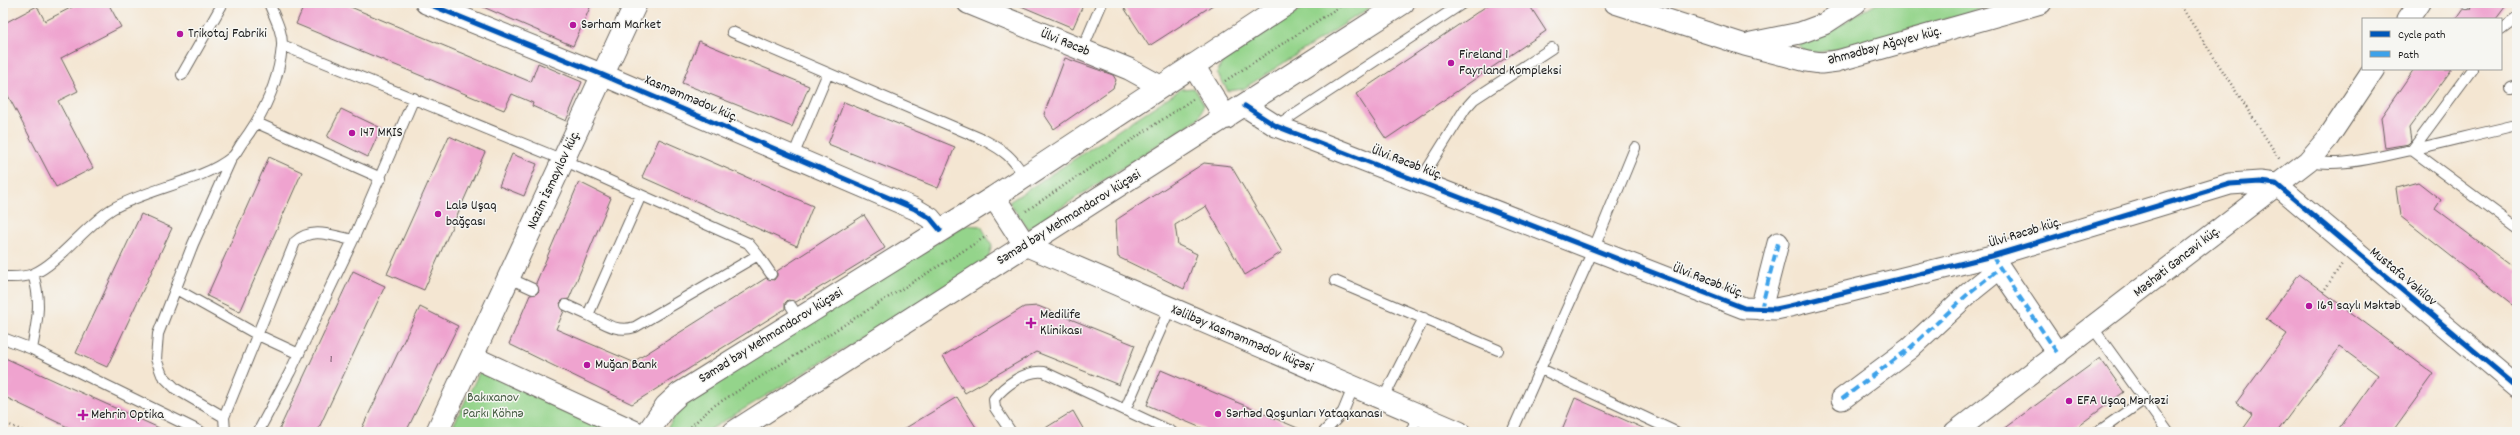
<svg xmlns="http://www.w3.org/2000/svg" width="2520" height="435" viewBox="0 0 2520 435" font-family="Dekko,sans-serif">
  <style>
    .green { fill: #94d48b; stroke: #587854 }
    .building { fill: #efa3cf }
    .lines { fill: none; stroke-linecap: round; stroke-linejoin: round }
    .service-casing { stroke: #68635c; stroke-width: 12 }
    .minor-casing { stroke: #68635c; stroke-width: 23 }
    .tertiary-casing { stroke: #68635c; stroke-width: 24 }
    .secondary-casing { stroke: #68635c; stroke-width: 24 }
    .path { stroke: #68635c; stroke-width: 2.5; stroke-dasharray: 1 3; stroke-linecap: butt }
    .service { stroke: #fff; stroke-width: 10 }
    .minor { stroke: #fff; stroke-width: 21 }
    .tertiary { stroke: #fff; stroke-width: 22 }
    .secondary { stroke: #fff; stroke-width: 22 }
    .quiet { stroke: #3da2ea; stroke-width: 4; stroke-dasharray: 8 4; stroke-linecap: butt }
    .cycleway-casing { stroke: #f6f6f2; stroke-width: 8 }
    .cycleway { stroke: #0057b8; stroke-width: 5 }
    .poi-dot { fill: #b5179e; stroke: #f6f6f2; stroke-width: 1.5 }
    .labels { text-anchor: middle; dominant-baseline: central; stroke-width: 3; stroke-linejoin: round; paint-order: stroke }
    .number-label { font-size: 12px; fill: #513e49 }
    .poi-label { font-size: 14px; fill: #1c1c1c; stroke: #f6f6f2; text-anchor: start }
    .street-label { font-size: 14px; fill: #1c1c1c; stroke: #f6f6f2 }
    .park-label { font-size: 14px; fill: #465c43; stroke: #f6f6f2 }
  </style>
  <rect width="100%" height="100%" fill="#f6f6f2"/>
  <filter id="ink" filterUnits="userSpaceOnUse"><feTurbulence type="fractalNoise" baseFrequency=".025" numOctaves="2"/><feDisplacementMap in="SourceGraphic" scale="8" xChannelSelector="R" yChannelSelector="G"/><feConvolveMatrix kernelMatrix="1 2 1 2 8 2 1 2 1" color-interpolation-filters="sRGB"/></filter>
  <filter id="wash" filterUnits="userSpaceOnUse"><feTurbulence type="fractalNoise" baseFrequency=".012" numOctaves="4" result="noise"/><feDisplacementMap in="SourceGraphic" scale="16" xChannelSelector="R" yChannelSelector="G"/><feGaussianBlur stdDeviation="0.9" result="paint"/><feColorMatrix in="noise" values="0 0 0 0 0 0 0 0 0 0 0 0 0 0 0 0 0 1.4 0 .05"/><feComposite in="paint" operator="in"/></filter>
  <g filter="url(#wash)">
    <rect width="100%" height="100%" fill="#f4e6d2"/>
    <!-- green -->
    <path class="green" d="M1311,3H1377L1243,89L1228,91L1217,73L1223,60Z
      M1876,3H2003L1838,49L1808,54L1796,43L1824,35Z
      M1194,88L1204,104L1199,118L1028,229L1009,202L1181,89Z
      M964,225L981,226L992,245L987,262L706,432H664L682,407L696,396Z
      M480,371L609,430V432H450Z"/>
    <g id="blocks">
      <!-- building -->
      <path class="building" d="M80,3H108L121,27L61,58L78,91L58,101L93,168L56,187L3,86V24L37,6L45,21Z
        M305,3H341L531,82L538,63L582,82L566,121L532,106L533,103L512,94L504,110L296,24Z
        M474,3H592L573,46Z
        M1014,3H1084L1073,28Z
        M1121,3H1216L1149,46Z
        M1491,3H1528L1546,31L1386,139L1356,94Z
        M2473,3H2508L2496,19H2456L2463,9H2471Z
        M699,41L809,86L792,127L682,83Z
        M1065,58L1113,75L1116,80L1113,88L1054,129L1044,114Z
        M2414,69H2452L2409,128L2411,141L2408,144L2385,148L2381,117Z
        M844,102L955,147L938,188L828,144Z
        M341,109L381,128L368,157L327,137Z
        M449,136L485,152L424,290L387,274Z
        M659,139L813,206L797,246L642,177Z
        M512,154L537,164L524,196L499,186Z
        M269,157L302,172L240,312L207,296Z
        M1204,163L1231,166L1282,252L1245,275L1206,206L1175,225L1178,245L1197,254L1184,289L1118,257L1116,220Z
        M579,182L611,198L569,299L563,300L560,303L564,311L556,329L633,362L766,278L774,280L777,276V271L864,215L885,248L796,302L788,300L785,303V309L632,404L509,344L530,295L536,294L539,291L536,283Z
        M2418,182L2441,200L2435,209L2517,270V308L2400,216L2396,188Z
        M141,214L172,228L107,367L76,353Z
        M353,271L385,286L317,432H278Z
        M2299,274L2434,374L2392,432H2337L2378,375L2340,347L2277,432H2241L2253,415L2236,403L2287,334L2266,319Z
        M1038,306L1135,345L1119,385L1036,352L965,393L943,356L1024,307Z
        M420,307L458,326L406,432H360Z
        M3,357L62,384L168,432H78L57,422L3,396Z
        M2100,358L2124,392L2070,432H1999Z
        M1161,370L1307,432H1211L1147,405Z
        M957,397L979,432H899Z
        M1575,398L1652,432H1561Z
        M1073,411L1085,432H1039Z"/>
    </g>
  </g>
  <g filter="url(#ink)">
    <use href="#blocks" fill-opacity="0" stroke="#68635c" stroke-width="1"/>
    <g class="lines">
      <!-- service casing -->
      <g class="service-casing">
        <path id="service" d="M2465,3L2467,4
          M2501,30L2517,18
          M732,32L984,140C1005,151 1012,157 1025,177
          M282,45L563,160L748,243L758,255L635,327C617,333 604,323 588,315L641,195
          M1082,50L1102,3
          M2472,69L2412,150L2517,228
          M182,75L223,3
          M2511,88L2517,86
          M257,123L381,178
          M1276,126L1463,3
          M793,156L828,73
          M2308,161C2335,166 2358,161 2383,156C2428,147 2472,135 2517,125
          M1420,181L1465,109L1474,99L1552,48
          M758,255L771,274
          M3,277C13,277 23,278 33,274C58,264 86,225 112,209C146,189 203,181 232,157C236,154 239,147 242,143C263,115 279,82 282,46C283,32 274,16 269,3
          M509,278L533,289
          M1335,281L1498,350
          M176,289L258,335L299,354
          M566,305L588,315
          M791,306L799,318
          M2093,328L2168,432
          M3,338L32,349C37,321 42,303 33,274
          M32,349L201,432
          M1541,369L1676,432
          M1383,399L1424,318
          M1125,410L1170,308
          M224,417L176,389L162,375L156,359L158,334L193,244L232,157
          M225,432L224,417L295,242C312,226 333,236 353,240L414,98
          M258,432L290,372L353,240
          M1011,432L995,408L994,399C1004,386 1027,369 1044,372L1172,432
          M1324,432L1343,412L1354,385
          M1411,432L1418,414
          M1512,432L1594,248L1635,148
          M2098,432L2145,399"/>
      </g>
      <!-- minor casing -->
      <g class="minor-casing">
        <path id="minor" d="M426,3L603,75L915,209L930,218L940,230
          M968,3L1129,69L1160,86
          M1615,3L1745,45L1807,61L1821,63L1837,61L2041,3
          M2408,19L2419,3
          M1751,43L1800,33L1824,24L1856,3
          M1245,106L1276,126L1744,308L1776,309L1790,306L1992,256L2230,184L2260,182L2276,184L2517,387
          M1025,245L1459,432
          M1992,256L2058,354
          M1761,309L1778,243
          M473,357L636,432
          M1842,399L1910,348L1969,293L2000,268
          M1955,432L2308,161L2328,138L2374,69"/>
      </g>
      <!-- tertiary casing -->
      <g class="tertiary-casing">
        <path id="tertiary" d="M437,432L636,3"/>
      </g>
      <!-- secondary casing -->
      <g class="secondary-casing">
        <path id="secondary" d="M1193,65L1226,118
          M994,197L1025,245
          M648,432L666,406L679,394L994,197L1288,3
          M734,432L1403,3"/>
      </g>
      <!-- path -->
      <path class="path" d="M2179,3L2280,160
        M1225,81L1345,3
        M1026,211L1193,99
        M2323,292L2342,264
        M3,422L25,432
        M685,432L712,407L987,236"/>
      <!-- service -->
      <use href="#service" class="service"/>
      <!-- minor -->
      <use href="#minor" class="minor"/>
      <!-- tertiary -->
      <use href="#tertiary" class="tertiary"/>
      <!-- secondary -->
      <use href="#secondary" class="secondary"/>
      <!-- quiet -->
      <path class="quiet" d="M1992,256L2058,354
        M1761,309L1778,243
        M1842,399L1910,348L1969,293L2000,268"/>
      <!-- cycleway casing -->
      <g class="cycleway-casing">
        <path id="cycleway" d="M426,3L603,75L915,209L930,218L940,230
          M1245,106L1276,126L1744,308L1776,309L1790,306L1992,256L2230,184L2260,182L2276,184L2517,387"/>
      </g>
      <!-- cycleway -->
      <use href="#cycleway" class="cycleway"/>
    </g>
  </g>
  <!-- markers -->
  <g class="poi-dot">
    <circle cx="573" cy="25" r="4"/>
    <circle cx="180" cy="34" r="4"/>
    <circle cx="1451" cy="63" r="4"/>
    <circle cx="352" cy="133" r="4"/>
    <circle cx="438" cy="214" r="4"/>
    <circle cx="2309" cy="306" r="4"/>
    <path d="M1029 317h4v4h4v4h-4v4h-4v-4h-4v-4h4z"/>
    <circle cx="587" cy="365" r="4"/>
    <circle cx="2069" cy="401" r="4"/>
    <circle cx="1218" cy="414" r="4"/>
    <path d="M81 409h4v4h4v4h-4v4h-4v-4h-4v-4h4z"/>
  </g>
  <g class="labels">
    <!-- number labels -->
    <g class="number-label">
      <text x="331" y="359">1</text>
    </g>
    <!-- poi labels -->
    <g class="poi-label">
      <text x="581" y="25">Sərham Market</text>
      <text x="188" y="34">Trikotaj Fabriki</text>
      <text x="1459" y="55">Fireland 1<tspan x="1459" dy="16">Fayrland Kompleksi</tspan></text>
      <text x="360" y="133">147 MKIS</text>
      <text x="446" y="206">Lalə Uşaq<tspan x="446" dy="16">bağçası</tspan></text>
      <text x="2317" y="306">169 saylı Məktəb</text>
      <text x="1040" y="315">Medilife<tspan x="1040" dy="16">Klinikası</tspan></text>
      <text x="595" y="365">Muğan Bank</text>
      <text x="2077" y="401">EFA Uşaq Mərkəzi</text>
      <text x="1226" y="414">Sərhəd Qoşunları Yataqxanası</text>
      <text x="91" y="415">Mehrin Optika</text>
    </g>
    <!-- street labels -->
    <g class="street-label">
      <text transform="translate(1065 43) rotate(22)">Ülvi Rəcəb</text>
      <text transform="translate(1885 46) rotate(-15)">Əhmədbəy Ağayev küç.</text>
      <text transform="translate(691 99) rotate(23)">Xasməmmədov küç.</text>
      <text transform="translate(1407 163) rotate(21)">Ülvi Rəcəb küç.</text>
      <text transform="translate(554 180) rotate(-65)">Nazim İsmayılov küç.</text>
      <text transform="translate(1069 218) rotate(-32)">Səməd bəy Mehmandarov küçəsi</text>
      <text transform="translate(2025 233) rotate(-17)">Ülvi Rəcəb küç.</text>
      <text transform="translate(2177 262) rotate(-38)">Məshəti Gəncəvi küç.</text>
      <text transform="translate(2403 277) rotate(40)">Mustafa Vəkilov</text>
      <text transform="translate(1708 281) rotate(21)">Ülvi Rəcəb küç.</text>
      <text transform="translate(771 336) rotate(-32)">Səməd bəy Mehmandarov küçəsi</text>
      <text transform="translate(1242 339) rotate(23)">Xəlilbəy Xasməmmədov küçəsi</text>
    </g>
    <!-- park labels -->
    <g class="park-label">
      <text x="493" y="398">Bakıxanov<tspan x="493" dy="16">Parkı Köhnə</tspan></text>
    </g>
  </g>
  <!-- margin -->
  <rect width="2520" height="435" fill="none" stroke="#f6f6f2" stroke-width="16"/>
  <!-- legend -->
  <rect x="2362" y="18" width="140" height="52" fill="#f6f6f2" stroke="#9f9f9c"/>
  <rect x="2370" y="31" width="20" height="6" fill="#0057b8" stroke="#9f9f9c"/>
  <text x="2398" y="38" font-size="12" fill="#1c1c1c">Cycle path</text>
  <rect x="2370" y="51" width="20" height="6" fill="#3da2ea" stroke="#9f9f9c"/>
  <text x="2398" y="58" font-size="12" fill="#1c1c1c">Path</text>
</svg>
